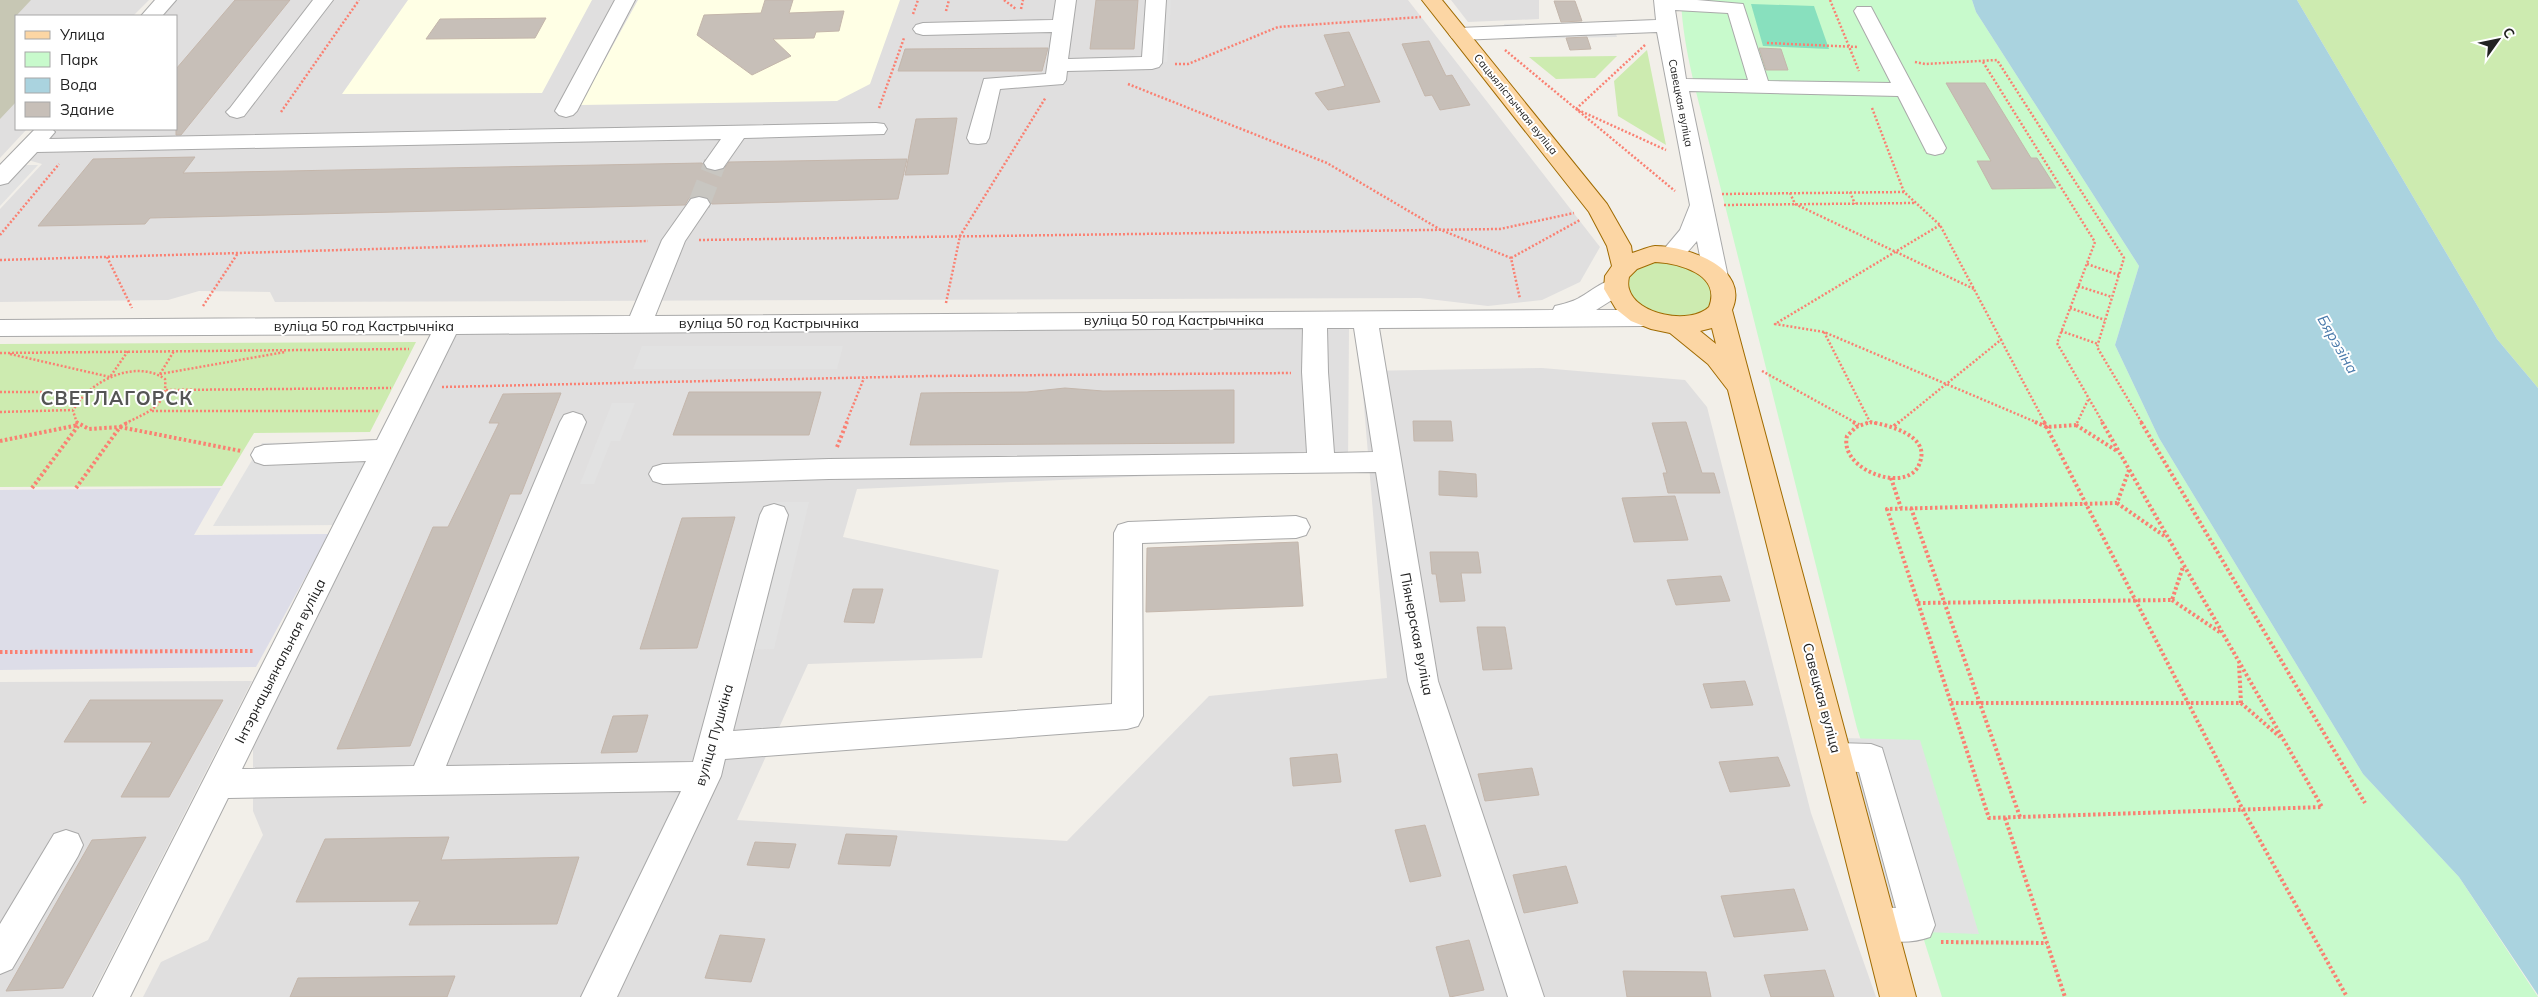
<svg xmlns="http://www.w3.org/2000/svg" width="2538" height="997" viewBox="0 0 2538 997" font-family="Mulish,sans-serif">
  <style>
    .residential { fill: #e0dfdf }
    .education { fill: #ffffe5 }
    .construction { fill: #c7c7b4 }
    .grass { fill: #cdebb0 }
    .park { fill: #c8facc }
    .pitch { fill: #88e0be }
    .parking { fill: #e2e2e2 }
    .plaza { fill: #dddde8 }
    .water { fill: #aad3df }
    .building { fill: #c7bfb8; stroke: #c4b6ab }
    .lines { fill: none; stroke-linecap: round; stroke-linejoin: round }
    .minor-tunnel { stroke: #c8c6c1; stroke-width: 22; stroke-dasharray: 22 11; stroke-linecap: butt }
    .minor-casing { stroke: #a9a9a9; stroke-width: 2 }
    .major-casing { stroke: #a06b00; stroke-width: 2 }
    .path-far1 { stroke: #fa8072; stroke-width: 2.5; stroke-dasharray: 2 2; stroke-linecap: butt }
    .path { stroke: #fa8072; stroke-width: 4; stroke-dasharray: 2.5 2.5; stroke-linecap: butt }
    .minor { fill: #fff; fill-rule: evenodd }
    .major { fill: #fcd6a4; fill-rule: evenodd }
    .labels { text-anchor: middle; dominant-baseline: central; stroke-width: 4; stroke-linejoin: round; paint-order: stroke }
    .far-street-label { font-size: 11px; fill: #222; stroke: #fff }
    .street-label { font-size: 14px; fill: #222; stroke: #fff }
    .water-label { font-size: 15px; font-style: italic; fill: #4a7aab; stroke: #fff }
    .district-label { font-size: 19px; font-weight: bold; letter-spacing: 1px; fill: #555; stroke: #fff }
  </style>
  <rect width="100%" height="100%" fill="#f2efe9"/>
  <!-- residential -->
  <path class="residential" d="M0,0H149L133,16H16V129H27L0,158Z
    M175,0H1408L1600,247L1580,282L1542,300L1488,306L1420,298L275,302L270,292L199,291L168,300L0,302V209L42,164L28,160L57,129H176V16H160Z
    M1451,0H1539V19L1468,22Z
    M475,326L1349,328L1348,467L857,489L843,537L999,570L982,658L808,664L737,820L1067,841L1209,696L1387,678L1361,371L1542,368L1685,380L1707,407L1811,813L1876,997H143L161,962L208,940L263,835L253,811V741L455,334Z
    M252,681L91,997H0V682Z"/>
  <!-- education -->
  <path class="education" d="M408,0H592L542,93L342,94Z
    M638,0H900L870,84L837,101L580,105Z"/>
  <!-- construction -->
  <path class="construction" d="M0,0H31L16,16L99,15L16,16V102L0,119Z"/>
  <!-- grass -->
  <path class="grass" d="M2297,0H2538V388L2497,339Z
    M1647,50L1666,145L1618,116L1614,81Z
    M1617,56L1595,78L1556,79L1529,57Z
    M1658,261C1685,264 1697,267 1713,291C1712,295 1712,302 1709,306C1697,327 1638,315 1629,295C1627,291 1627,284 1626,280L1637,267Z
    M416,342L370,432L254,433L222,486L0,487V344Z"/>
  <!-- park -->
  <path class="park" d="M1681,0H1972L1976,12L2139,266L2115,345L2159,438L2363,774L2459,877L2538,997H1942L1857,728L1711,150C1699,101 1683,51 1681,0Z"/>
  <!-- pitch -->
  <path class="pitch" d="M1751,4L1814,6L1829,49L1763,46Z"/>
  <!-- parking -->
  <path class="parking" d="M1158,0H1171L1167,62L1153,63Z
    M1611,22L1617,37L1508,39L1504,24Z
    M13,165H38L0,206V178Z
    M642,346H843L837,369H633Z
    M612,403H635L620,441H611L594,484H580Z
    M381,442L338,525L213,526L262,443Z
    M772,502H809L774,649L734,650Z
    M1844,738L1920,740L1979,934L1896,931Z"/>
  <!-- plaza -->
  <path class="plaza" d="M221,488L194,535L329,534L256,667L0,670V490Z"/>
  <!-- water -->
  <path class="water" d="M1972,0H2297L2497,339L2538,388V995L2459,877L2363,774L2159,438L2115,345L2139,266L1976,12Z"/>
  <!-- building -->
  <path class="building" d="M235,0H290L181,135H176V69Z
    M765,0H793L789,13L844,11L839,31L816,32L814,38L773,39L791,56L752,75L697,35L704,15L761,13Z
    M1096,0H1138L1134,49H1090Z
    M1554,1H1575L1582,21L1561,22Z
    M546,18L535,38L426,39L440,19Z
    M1349,32L1380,102L1328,110L1315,93L1345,86L1324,35Z
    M1587,37L1591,49L1570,50L1566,38Z
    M1429,41L1446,76L1452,75L1470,105L1440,110L1432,95L1425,96L1402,44Z
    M1048,48L1042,71H898L905,49Z
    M1759,48L1781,49L1788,70H1766Z
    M1946,83H1985L2031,158H2037L2056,188L1992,189L1977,161H1991Z
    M957,118L948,174L905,175L916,119Z
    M195,157L183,173L702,163L707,170L715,172L723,170L729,162L907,159L898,199L712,204L707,197L699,195L689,198L685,205L150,218L145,224L38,226L93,159Z
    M1065,388L1103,391L1234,390V443L910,445L921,393L1027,392Z
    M689,392H821L809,435H673Z
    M561,393L521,494H510L410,746L337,749L433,527H448L499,423H489L503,394Z
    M1413,421H1451L1453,441H1414Z
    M1686,422L1702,473H1714L1720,493H1668L1663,473H1667L1652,423Z
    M1439,471L1476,474L1477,497L1439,495Z
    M1675,496L1688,540L1634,542L1622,498Z
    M735,517L697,648L640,649L682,518Z
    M1298,542L1303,606L1146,612L1147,548Z
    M1430,552H1478L1481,573H1461L1465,601L1440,602L1436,574H1432Z
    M1721,576L1730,601L1676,605L1667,580Z
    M853,589H883L874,623L844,622Z
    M1477,627H1505L1512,669L1483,670Z
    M1745,681L1753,705L1711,708L1703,684Z
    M90,700H223L169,797H121L152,742H64Z
    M648,715L637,752L601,753L613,716Z
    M1337,754L1341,782L1293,786L1290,758Z
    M1778,757L1790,786L1730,792L1719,762Z
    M1532,768L1539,795L1485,801L1478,774Z
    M1425,825L1441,876L1410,882L1395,830Z
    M846,834L897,836L890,866L838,864Z
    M146,837L63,988L6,991L92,840Z
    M449,837L441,860L579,857L557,924L409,925L420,901L296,902L325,839Z
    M755,842L796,844L789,868L747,865Z
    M1566,866L1578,903L1524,913L1513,875Z
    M1794,889L1808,930L1734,937L1721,896Z
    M720,935L765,939L751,982L705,978Z
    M1469,940L1484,990L1450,997L1436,947Z
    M1825,970L1834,997H1771L1764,975Z
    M1623,971L1706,972L1711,997H1627Z
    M455,976L447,997H290L298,978Z"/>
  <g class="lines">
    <!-- minor-tunnel -->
    <path class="minor-tunnel" d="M699,204L715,163"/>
    <!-- minor casing -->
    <g class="minor-casing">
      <path id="minor" d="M155,0H176L162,16H141Z
        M313,0H333L244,116L237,118L230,116L226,112L230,108Z
        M615,0H635L577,111L573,115L566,117L559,115L555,111Z
        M1056,0H1076L1068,59L1142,57L1146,0H1166L1162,63L1159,67L1152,69L1067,71L1066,80L1063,84L1000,89L989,138L986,143L978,144L970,143L967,138L984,79L1046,74L1052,32L923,35L916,33L913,29L916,25L923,23L1053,20Z
        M1654,0H1697L1743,4L1768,81L1891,83L1854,11L1857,7H1871L1946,148L1943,153L1935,155L1927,153L1898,96L1689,91L1728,277L1724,283L1716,285L1708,283L1704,277L1697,241C1686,253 1680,265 1663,260L1659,255L1680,230L1690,205L1657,32L1459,40L1452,38L1449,34L1452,30L1459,28L1656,20ZM1675,10L1728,13L1748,80L1686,79Z
        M876,123L884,124L887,129L884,134L744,138L723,168L715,170L707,168L704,163L721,139L37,152L8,183L0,185V165L35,129H52L55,132L49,139Z
        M699,197L707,199L710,204L685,241L655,316L1553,310L1555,306C1563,304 1572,302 1579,298C1594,290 1606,276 1623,281L1627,287L1623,293L1596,310H1643L1652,312L1655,318L1652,324L1643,326L1379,328L1438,681L1544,997H1508L1408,681L1376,472L829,479L663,484L653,481L649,474L653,467L663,464L829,459L1307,453L1302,372L1303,328L456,334L242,769L414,766L560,422L564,415L573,412L582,415L586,422L446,766L693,762L760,515L764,507L774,504L784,507L788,515L733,731L1112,704L1114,533L1118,525L1128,522L1296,516L1306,519L1310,527L1306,535L1296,538L1142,543L1143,716L1138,726L1127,729L725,759L721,776L617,997H581L681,791L228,798L130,997H93L366,461L264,465L255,462L251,455L255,448L264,445L377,440L431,334L0,336V320L630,316L662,240L691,199ZM1327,328H1354L1373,452L1334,453L1328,372Z
        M1837,743L1871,744L1882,748L1935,925L1930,937C1911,944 1887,943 1868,936L1863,924L1868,912L1880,907L1896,908L1859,772L1837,771L1826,767L1821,757L1826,747Z
        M66,830L78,834L83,845L78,856L12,969L0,974V924L54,834Z"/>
    </g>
    <!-- major casing -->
    <g class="major-casing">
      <path id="major" d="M1422,0H1442L1607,204L1631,246L1632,253C1639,251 1647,247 1655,246C1686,246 1751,267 1732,310L1916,997H1880L1728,390L1708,364L1670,333L1651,329L1631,321L1616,309L1604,289L1605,276L1612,266L1607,246L1589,212ZM1655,262C1678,263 1722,274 1709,307C1690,325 1636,315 1629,289C1628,286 1628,281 1629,277L1637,269ZM1712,328L1716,344L1700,331Z"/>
    </g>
    <!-- path-far1 -->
    <path class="path-far1" d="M1004,0L1016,9
      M1830,0L1859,71
      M1021,9L1023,0
      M946,11L949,0
      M913,14L918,0
      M1767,43L1858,47
      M1645,45L1576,109L1666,150
      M1505,50L1675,191
      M1915,62L1925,64L1997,60L2124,258L2097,347L2142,423
      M1983,62L2095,242L2057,343L2103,423
      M1175,64H1188L1278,27L1421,17
      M1128,84L1327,163L1441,230L1511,258L1520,299
      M879,108L904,38
      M1872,108L1904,192L1940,225L2045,423
      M281,112L359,0
      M1850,192L1855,204
      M1790,193L1795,204L1974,289
      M1722,194L1904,192
      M1724,205L1915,203
      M1940,225L1775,324L1824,332L2038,423
      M0,235L59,164
      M699,240L1500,229L1574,213
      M107,257L132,308
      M1511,258L1580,220
      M0,260L648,241
      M2087,264L2119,275
      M2078,286L2112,297
      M946,303L960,236L1046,97
      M203,306L238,253
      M2070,308L2105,320
      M2061,331L2098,344
      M1824,332L1870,422
      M0,353L409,349
      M10,354L110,377L128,351
      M1762,371L1856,423
      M160,374L285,352
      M160,374L174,351
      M442,387L931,376L1291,373
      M166,390L391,388
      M0,392H86
      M152,411H378
      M0,412L73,410
      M77,423L73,411C87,382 135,358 165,379C168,406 148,412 126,423
      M846,423L864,378
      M1866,423H1876
      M1898,423L2002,339
      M2077,423L2088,400"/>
    <!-- path -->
    <path class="path" d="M76,422L89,429L120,427
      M1853,422L1859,425
      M1870,422C1888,425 1930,435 1920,462C1918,469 1914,473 1907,476C1885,485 1840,464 1847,436L1856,427Z
      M2035,422L2047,427L2076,425L2077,422
      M2044,422L2243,810L2347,997
      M2102,422L2322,807L1989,818L1887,509L2117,503L2129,470
      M2141,422L2365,803
      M2076,425L2117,451
      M1894,426L1899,422
      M120,427L241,451
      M120,427L129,422
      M0,441L78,425
      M837,447L847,422
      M1891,478L1901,508
      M32,488L78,426
      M76,488L120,427
      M2117,503L2166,537
      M1911,508L2020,817
      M2172,600L2221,633
      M1918,603L2172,600L2183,567
      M0,652L254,651
      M1951,703H2241L2239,664
      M2241,703L2280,737
      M2005,818L2065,997
      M1941,942L2047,943"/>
    <!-- minor -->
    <use href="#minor" class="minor"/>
    <!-- major -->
    <use href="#major" class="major"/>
  </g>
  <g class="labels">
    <!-- far-street labels -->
    <g class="far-street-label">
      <text transform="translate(1681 103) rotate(79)">Савецкая вуліца</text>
      <text transform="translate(1516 104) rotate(51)">Сацыялістычная вуліца</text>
    </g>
    <!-- street labels -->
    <g class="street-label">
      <text x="1174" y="320">вуліца 50 год Кастрычніка</text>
      <text x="769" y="323">вуліца 50 год Кастрычніка</text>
      <text x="364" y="326">вуліца 50 год Кастрычніка</text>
      <text transform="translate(1417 634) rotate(79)">Піянерская вуліца</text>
      <text transform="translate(280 661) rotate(-63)">Інтэрнацыянальная вуліца</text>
      <text transform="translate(1822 698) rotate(75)">Савецкая вуліца</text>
      <text transform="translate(714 735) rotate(-74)">вуліца Пушкіна</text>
    </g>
    <!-- water labels -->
    <g class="water-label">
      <text transform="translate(2338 344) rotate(60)">Бярэзіна</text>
    </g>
    <!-- district labels -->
    <g class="district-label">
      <text x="117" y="398">СВЕТЛАГОРСК</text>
    </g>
  </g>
  <!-- legend -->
  <rect x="15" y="15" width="162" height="115" fill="#ffffff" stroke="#a7a7a7"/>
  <rect x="25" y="31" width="25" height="8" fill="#fcd6a4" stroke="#a7a7a7"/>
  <text x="60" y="40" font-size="15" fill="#222222">Улица</text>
  <rect x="25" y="52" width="25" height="15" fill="#c8facc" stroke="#a7a7a7"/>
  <text x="60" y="65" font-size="15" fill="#222222">Парк</text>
  <rect x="25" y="78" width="25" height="15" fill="#aad3df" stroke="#a7a7a7"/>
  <text x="60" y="90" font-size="15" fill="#222222">Вода</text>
  <rect x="25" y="102" width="25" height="15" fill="#c7bfb8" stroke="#a7a7a7"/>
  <text x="60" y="115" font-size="15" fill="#222222">Здание</text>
  <!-- north arrow -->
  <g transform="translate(2498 40) rotate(57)" stroke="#ffffff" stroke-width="4" paint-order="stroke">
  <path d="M0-4L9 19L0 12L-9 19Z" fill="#222222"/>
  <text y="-8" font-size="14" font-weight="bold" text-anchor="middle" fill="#222222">С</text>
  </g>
</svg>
